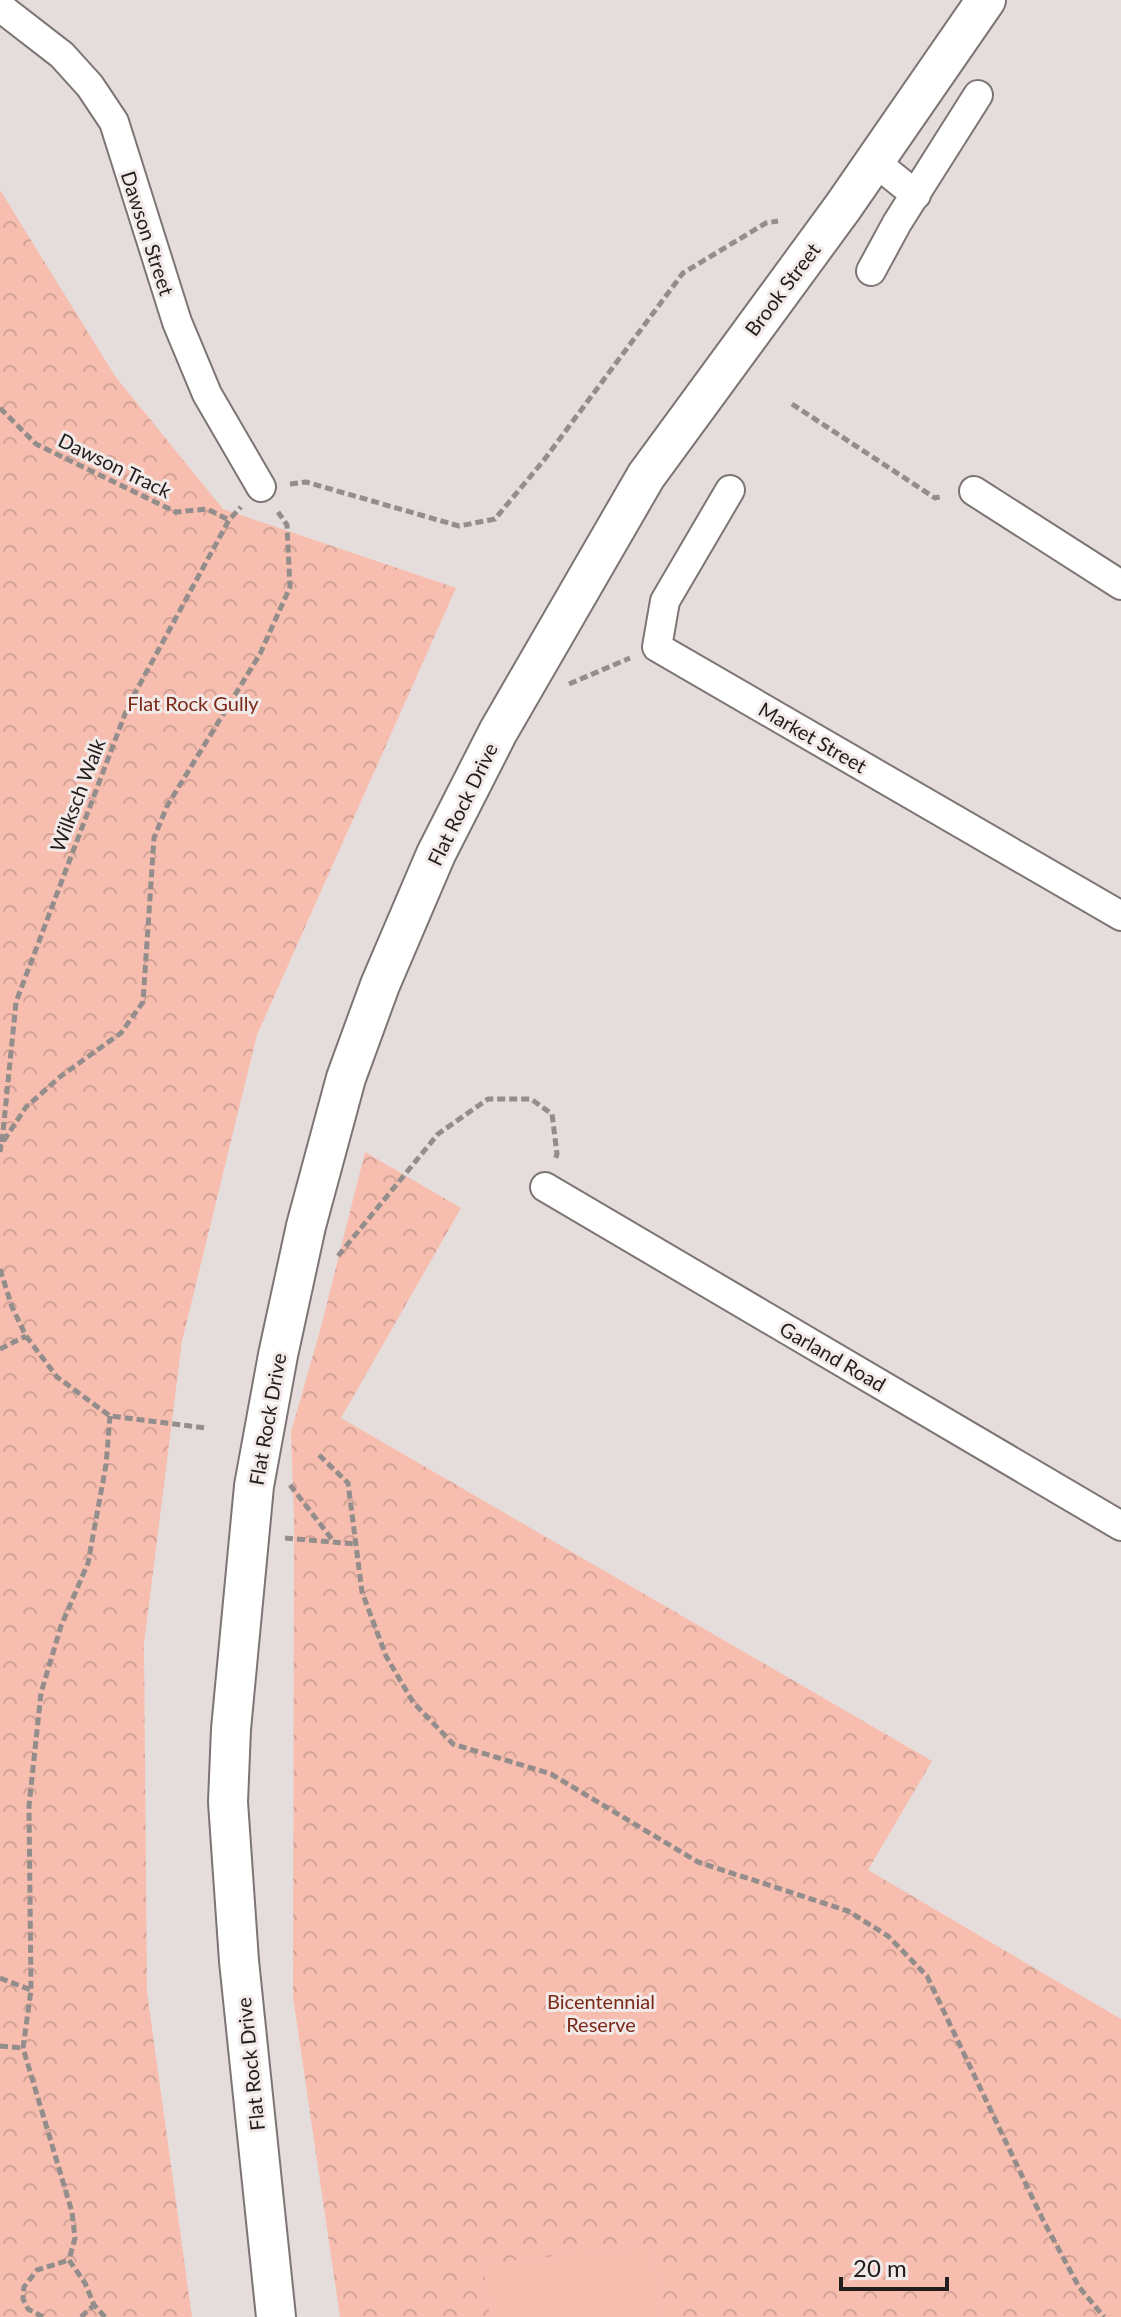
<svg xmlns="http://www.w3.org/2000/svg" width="1121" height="2317" viewBox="0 0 1121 2317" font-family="Lato,sans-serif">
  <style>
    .park { fill: url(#park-crowns) }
    .pitch { fill: #f7beb0 }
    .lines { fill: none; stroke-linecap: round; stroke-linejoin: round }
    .street-casing { stroke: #7c7573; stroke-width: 32 }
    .secondary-casing { stroke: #7c7573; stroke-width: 42 }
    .path { stroke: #938d8b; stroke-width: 5; stroke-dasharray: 8 4; stroke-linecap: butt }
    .street { stroke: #fff; stroke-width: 28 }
    .secondary { stroke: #fff; stroke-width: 38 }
    .labels { text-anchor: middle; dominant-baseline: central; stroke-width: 6; stroke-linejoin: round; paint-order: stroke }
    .street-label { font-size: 20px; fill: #211e1d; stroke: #f2eae8 }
    .park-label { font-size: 20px; fill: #7b2919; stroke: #f2eae8 }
  </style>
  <defs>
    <pattern id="park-crowns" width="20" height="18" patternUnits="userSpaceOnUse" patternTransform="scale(2)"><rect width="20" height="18" fill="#f7beb0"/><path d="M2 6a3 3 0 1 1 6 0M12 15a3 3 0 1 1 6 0" fill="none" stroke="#d3a397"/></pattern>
  </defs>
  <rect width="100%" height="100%" fill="#e5dddb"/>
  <!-- park -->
  <path class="park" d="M0,190L115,376L223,509L456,588L257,1035L182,1341L144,1644L147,1992L192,2317H0Z
    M365,1152L461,1208L341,1418L932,1761L868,1870L1121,2019V2317H340L293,1997L294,1521L291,1432L321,1327Z"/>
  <!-- pitch -->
  <path class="pitch" d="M653,2245L661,2317H490L483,2264Z"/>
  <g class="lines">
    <!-- street casing -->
    <g class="street-casing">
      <path id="street" d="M0,7L62,55L90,86L114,122L177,322L207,394L261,487
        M874,161L916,195
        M871,271L897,223L978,95
        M730,490L665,601L657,647L1121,916
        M974,491L1121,585
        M545,1187L1121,1526"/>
    </g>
    <!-- secondary casing -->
    <g class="secondary-casing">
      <path id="secondary" d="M276,2317L239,1961L228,1802L231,1729L254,1486L278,1355L306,1226L346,1078L380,985L436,854L498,732L646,476L843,207L986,0"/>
    </g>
    <!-- path -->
    <path class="path" d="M792,404L935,498L943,496
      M0,408L36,444L176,512L207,509L229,520
      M290,484L306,482L459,526L495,519L544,460L683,273L766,223L778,221
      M569,684L630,658
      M2,1142L16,1002L128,706L229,520L241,507
      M0,1152L1,1145L26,1107L61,1076L121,1033L143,1002L154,838L167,806L260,654L290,587L287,525L278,512
      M338,1256L438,1134L488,1099H531L552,1114L557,1154L555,1160
      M0,1269L12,1307L26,1336L57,1377L110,1416L206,1428
      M0,1349L26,1336
      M319,1455L348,1483L362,1592L386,1656L413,1702L453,1744L551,1774L698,1862L848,1911L888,1936L927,1976L1043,2220L1079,2287L1104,2317
      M290,1485L334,1542
      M285,1538L356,1544
      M0,1978L31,1990
      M0,2046L23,2048
      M43,2317L28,2309L23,2299L24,2287L37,2270L69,2260
      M81,2317L94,2305
      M105,2317L94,2305L85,2283L69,2260L75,2238L72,2212L23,2048L31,1990L29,1806L41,1693L61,1626L88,1563L106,1465L110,1416"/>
    <!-- street -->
    <use href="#street" class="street"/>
    <!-- secondary -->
    <use href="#secondary" class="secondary"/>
  </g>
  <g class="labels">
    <!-- street labels -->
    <g class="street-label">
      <text transform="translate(148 233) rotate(72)">Dawson Street</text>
      <text transform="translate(782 289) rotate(-53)">Brook Street</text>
      <text transform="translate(115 465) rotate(26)">Dawson Track</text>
      <text transform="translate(813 737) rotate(30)">Market Street</text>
      <text transform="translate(77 795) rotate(-69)">Wilksch Walk</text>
      <text transform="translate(462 804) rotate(-64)">Flat Rock Drive</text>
      <text transform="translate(833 1356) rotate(30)">Garland Road</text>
      <text transform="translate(267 1419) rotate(-80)">Flat Rock Drive</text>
      <text transform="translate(250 2064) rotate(-96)">Flat Rock Drive</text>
    </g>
    <!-- park labels -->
    <g class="park-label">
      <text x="193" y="703">Flat Rock Gully</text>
      <text x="601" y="2001">Bicentennial<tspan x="601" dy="23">Reserve</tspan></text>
    </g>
  </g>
  <!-- scale -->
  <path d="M841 2277v12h106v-12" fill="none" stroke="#211e1d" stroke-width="4"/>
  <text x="853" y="2277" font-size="24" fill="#211e1d" stroke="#f2eae8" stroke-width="6" paint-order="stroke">20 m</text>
</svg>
